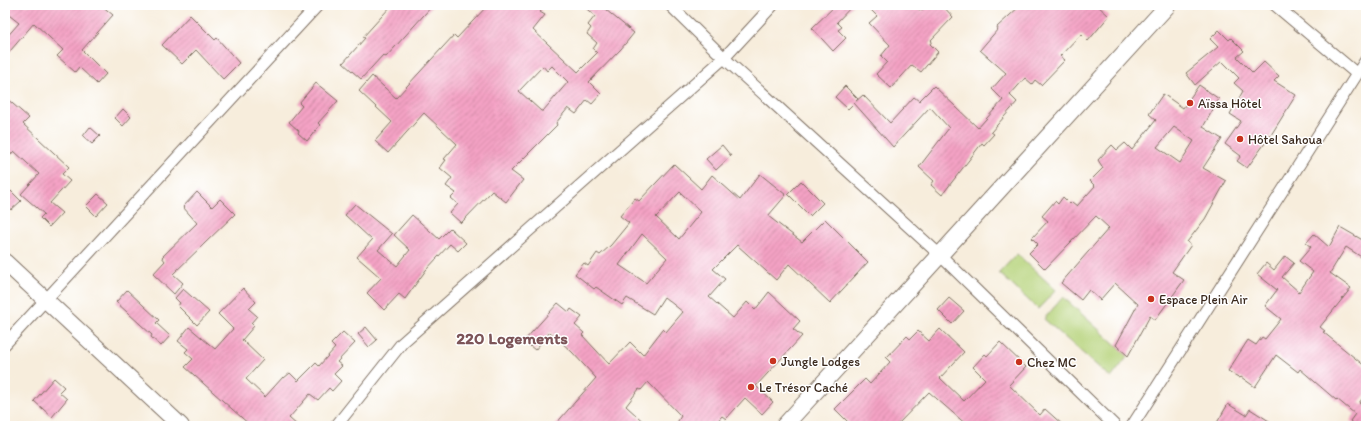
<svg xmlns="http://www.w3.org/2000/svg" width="1371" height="431" viewBox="0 0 1371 431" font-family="Itim,sans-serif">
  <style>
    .green { fill: #b6d37a; stroke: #787e4c }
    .building { fill: url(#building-hatch); fill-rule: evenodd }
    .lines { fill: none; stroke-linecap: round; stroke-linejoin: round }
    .street-casing { stroke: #7d6e60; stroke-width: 13 }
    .secondary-casing { stroke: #7d6e60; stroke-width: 18 }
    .street { stroke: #fff; stroke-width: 11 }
    .secondary { stroke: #fff; stroke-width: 16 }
    .poi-dot { fill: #c8321e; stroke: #fff; stroke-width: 1.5 }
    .labels { text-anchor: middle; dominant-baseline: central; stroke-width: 3; stroke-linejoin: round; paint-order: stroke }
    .poi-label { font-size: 13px; fill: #3b2a1e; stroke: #fff; text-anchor: start }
    .district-label { font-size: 17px; font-weight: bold; fill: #7c5458; stroke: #fff }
  </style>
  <defs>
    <pattern id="building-hatch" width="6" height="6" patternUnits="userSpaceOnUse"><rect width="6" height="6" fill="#f4a2c5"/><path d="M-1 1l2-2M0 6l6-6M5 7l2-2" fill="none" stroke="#c7849f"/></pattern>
  </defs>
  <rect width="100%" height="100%" fill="#fff"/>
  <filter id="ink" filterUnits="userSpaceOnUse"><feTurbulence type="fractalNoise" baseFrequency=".025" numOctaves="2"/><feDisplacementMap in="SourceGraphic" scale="8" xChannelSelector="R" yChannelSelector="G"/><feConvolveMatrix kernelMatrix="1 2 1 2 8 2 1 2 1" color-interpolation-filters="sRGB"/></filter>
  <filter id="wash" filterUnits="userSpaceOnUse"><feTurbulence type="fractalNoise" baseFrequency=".012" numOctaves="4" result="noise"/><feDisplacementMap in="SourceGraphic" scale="16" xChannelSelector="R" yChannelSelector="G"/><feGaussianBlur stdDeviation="0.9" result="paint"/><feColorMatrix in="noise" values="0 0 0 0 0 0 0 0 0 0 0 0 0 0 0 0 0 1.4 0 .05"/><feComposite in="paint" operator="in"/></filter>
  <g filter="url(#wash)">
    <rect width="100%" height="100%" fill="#f7eddc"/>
    <!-- green -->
    <path class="green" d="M1017,254L1056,290L1038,309L999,273Z
      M1063,297L1128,356L1111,378L1044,319Z"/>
    <g id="blocks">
      <!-- building -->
      <path class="building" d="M5,5H101L113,15L82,50L106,74L97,84L79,67L75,72L57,56L63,50L34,23L5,57V39L19,23L5,12Z
        M392,5H433L386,57L383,55L361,79L343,63L365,38L363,37Z
        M488,5H546L540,12L545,15L533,30L578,72L597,53L593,49L597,43L587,34L591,28L588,25L595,16L582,5H600L634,33L621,49L589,82L601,94L592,104L587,100L576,114L568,108L556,123L557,125L511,171L523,180L506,202L492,191L461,223L450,213L458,204L451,198L456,193L446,186L452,178L440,168L446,160L444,159L457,144L424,113L388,153L375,141L392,122L359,91L372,76L396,98L454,35L457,38ZM543,66L547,71L552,66L568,82L543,111H541L519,91Z
        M836,5H853L837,22L842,27L838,30L846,38L833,51L812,28Z
        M866,5H914L921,11L927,5H942L953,17L931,40L932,41L930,44L938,52L921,72L912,65L891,88L876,74L887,62L881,56L890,45L869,23L877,16Z
        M1021,5H1097L1109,16L1088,41L1081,34L1060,56L1065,60L1041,85L1035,80L1032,84L1025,78L1010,95L1017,102L991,132L994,134L984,145L982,143L942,195L931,185L934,181L919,167L949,128L931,108H929L893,147L854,103L863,95L890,123L914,97L919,101L934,86L978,128L1003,100L992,89L1006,73L980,50L998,29L997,27Z
        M190,15L215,40L217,38L239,63L223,79L196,50L182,64L162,45Z
        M1219,30L1229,40L1231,38L1244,51L1237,57L1253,73L1264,62L1279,76L1274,81L1296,95L1271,135L1247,168L1237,161L1241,156L1225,144L1241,121L1230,114L1243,91L1234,83L1239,78L1222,61L1195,85L1186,73L1218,47L1210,39Z
        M316,83L338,101L318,123L320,125L307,141L298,133L299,131L289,122L302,106L299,103Z
        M1199,85L1219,99L1203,127L1222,139L1203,168L1226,181L1205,219L1187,242L1191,245L1172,272L1184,280L1155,320L1150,316L1128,356L1116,345L1138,304L1115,283L1100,300L1089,290L1081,300L1061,283L1109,228L1096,216L1045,269L1029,253L1038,244L1032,238L1048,221L1042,216L1055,201L1058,204L1063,197L1070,204L1072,202L1077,206L1095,186L1090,181L1103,168L1098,160L1112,145L1117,150L1125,143L1132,150L1156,120L1149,114L1163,94L1183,108ZM1174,127L1194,141L1180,163L1157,147Z
        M845,86L858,99L848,109L835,97Z
        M5,97L29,118L23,124L69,167L62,174L70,181L50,203L62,213L49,227L40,218L44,214L21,194L39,174L14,151L5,161Z
        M123,109L131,117L123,126L115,118Z
        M90,127L100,136L92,144L83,136Z
        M722,145L731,156L716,170L706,159Z
        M674,164L701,189L712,175L740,200L760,174L786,195L768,216L802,242L825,219L868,262L830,303L789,264L776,280L737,245L713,269L725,279L709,297L733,318L747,302L755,310L769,292L800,321L793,329L802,336L756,386L773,402L762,414L745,398L726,419L722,416L713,426H675L681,416L648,382L641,390L639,389L626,406L648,426H554L596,378L572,352L550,332L535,350L524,341L558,303L569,312L571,309L582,317L575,325L584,333L582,335L609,364L630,342L643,355L663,329L666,332L683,312L664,297L653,314L627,298L622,305L596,287L594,289L575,274L584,263L588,266L597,253L600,255L611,245L629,223L620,216L635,198L639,201ZM680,192L701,212L679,239L656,217ZM642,234L667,258L646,283L619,265Z
        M801,181L823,203L810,216L788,194Z
        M11,191L21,201L11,210L5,203V196Z
        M197,192L212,207L220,199L235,214L173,274L183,283L174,294L153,274L165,261L162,257L197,223L183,207Z
        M98,194L108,203L96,216L86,206Z
        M355,204L392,234L378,250L397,266L410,250L394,235L412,215L439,239L450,228L466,243L458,251L450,244L426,270L405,299L399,294L384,310L367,293L381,278L357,257L372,240L345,215Z
        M1340,227L1366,242V260L1346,247L1330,273L1351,288L1320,327L1325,331L1323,332L1366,367V394L1359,403L1363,405L1366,401V426H1356L1350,421L1355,414L1337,399L1336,400L1300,369L1298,372L1276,355L1255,387L1241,377L1240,378L1228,371L1248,340L1256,345L1262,337L1265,339L1281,319L1265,306L1277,290L1257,274L1266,263L1274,270L1285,256L1294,263L1282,277L1299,292L1313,272L1299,261L1311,247L1306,243L1314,234L1329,247Z
        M243,288L256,302L249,309L257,316L251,323L254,326L242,340L263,360L246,379L265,397L283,377L284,378L290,373L298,381L316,363L319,366L335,348L331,344L343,332L355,343L337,362L342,366L334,374L341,381L332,391L329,388L318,400L310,394L289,418L298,426H251L185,367L193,359L185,352L188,349L178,341L189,327L215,349L233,329L218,314Z
        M183,289L209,312L197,325L178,306L180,303L175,298Z
        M127,290L159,320L156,323L170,336L161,346L151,337L152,335L116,302Z
        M949,298L964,311L952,324L938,310Z
        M366,327L377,340L369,347L358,334Z
        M940,329L964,352L940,378L964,401L985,379L973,367L985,354L987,356L1000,342L1026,367L1009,385L1040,415L1045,409L1064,426H968L929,392L896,426H852L835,409L865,379L870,384L890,362L886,358L907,336L910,339L918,331L929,341Z
        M54,378L64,387L59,392L67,399L52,417L34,401Z
        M1228,404L1246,415L1250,409L1277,426H1215Z"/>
    </g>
  </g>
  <g filter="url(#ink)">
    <use href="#blocks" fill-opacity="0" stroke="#7d6e60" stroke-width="1"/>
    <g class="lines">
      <!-- street casing -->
      <g class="street-casing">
        <path id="street" d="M670,5L724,58L941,256L1115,426
          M1275,5L1357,74
          M5,344L318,5
          M336,426L402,343L724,58L773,5
          M1132,426L1366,60"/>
      </g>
      <!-- secondary casing -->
      <g class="secondary-casing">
        <path id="secondary" d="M5,262L181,426
          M784,426L1168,5"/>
      </g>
      <!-- street -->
      <use href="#street" class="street"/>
      <!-- secondary -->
      <use href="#secondary" class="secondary"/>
    </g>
  </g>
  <!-- markers -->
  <g class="poi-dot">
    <circle cx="1190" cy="103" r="4"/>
    <circle cx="1240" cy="139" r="4"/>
    <circle cx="1151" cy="299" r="4"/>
    <circle cx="773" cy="361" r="4"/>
    <circle cx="1019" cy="362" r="4"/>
    <circle cx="751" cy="387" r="4"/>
  </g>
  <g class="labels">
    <!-- poi labels -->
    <g class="poi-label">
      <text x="1198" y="103">Aïssa Hôtel</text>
      <text x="1248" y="139">Hôtel Sahoua</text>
      <text x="1159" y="299">Espace Plein Air</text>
      <text x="781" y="361">Jungle Lodges</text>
      <text x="1027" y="362">Chez MC</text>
      <text x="759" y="387">Le Trésor Caché</text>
    </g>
    <!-- district labels -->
    <g class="district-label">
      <text x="512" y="338">220 Logements</text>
    </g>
  </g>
  <!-- margin -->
  <rect width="1371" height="431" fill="none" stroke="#fff" stroke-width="20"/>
</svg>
